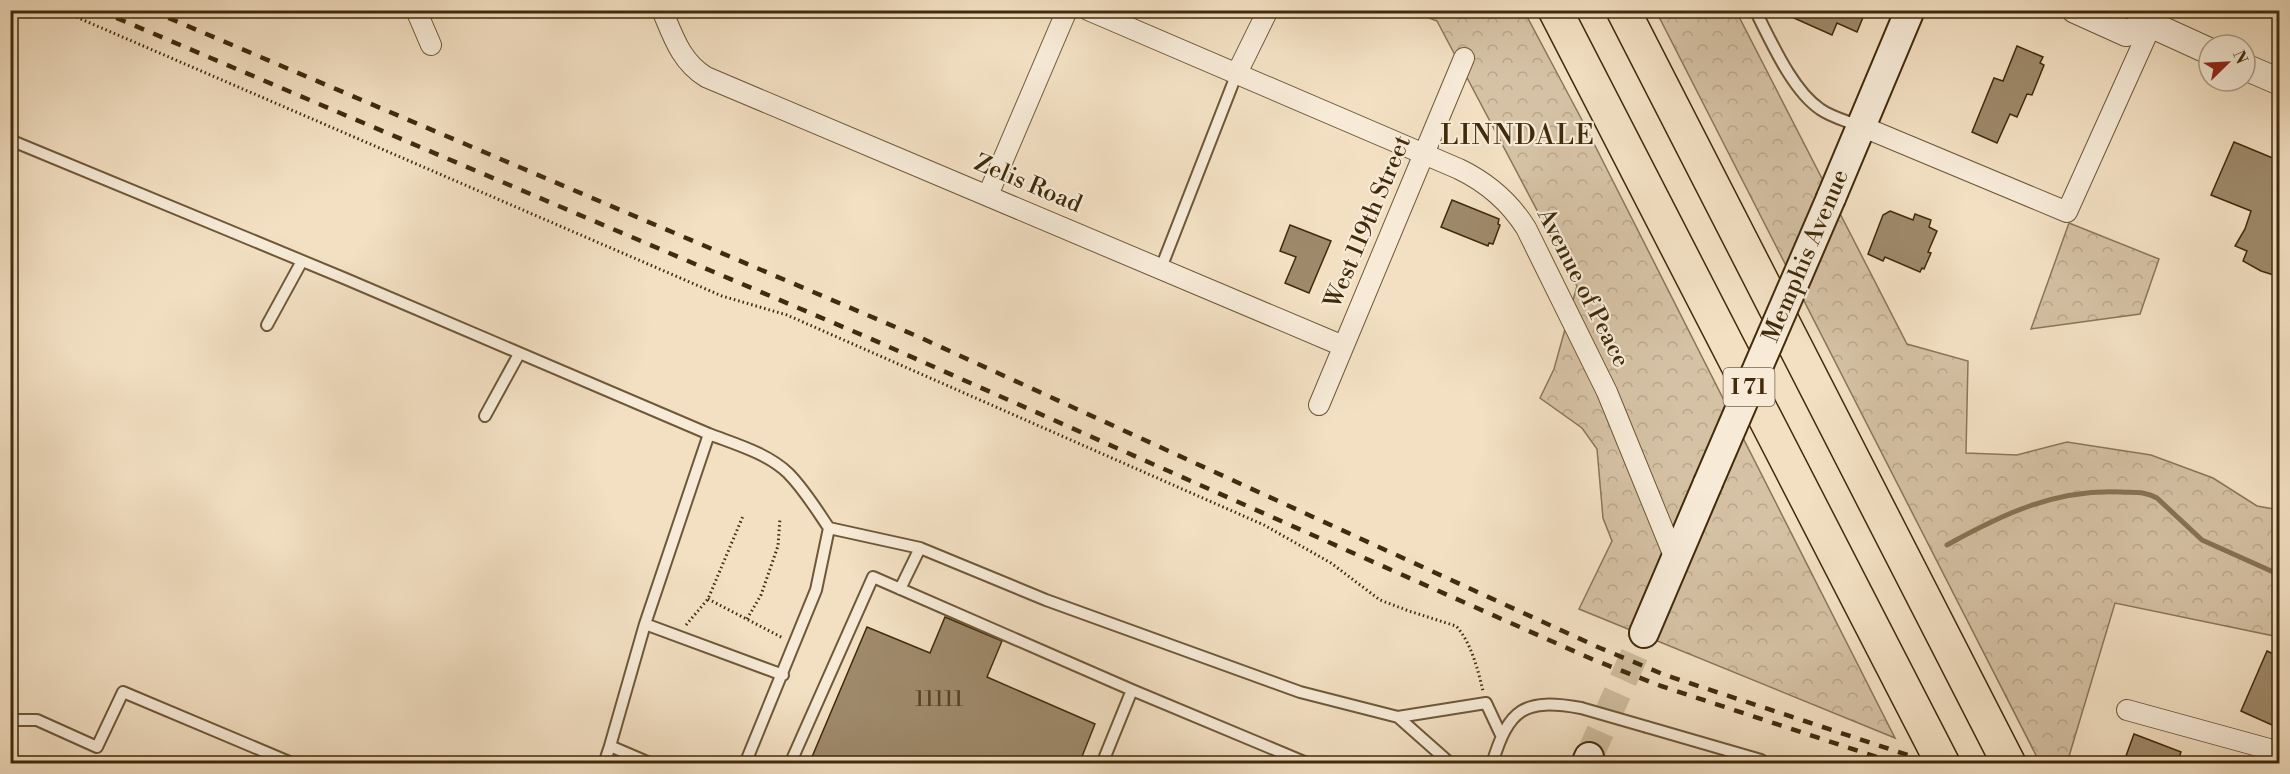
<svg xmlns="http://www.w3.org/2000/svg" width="2290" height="774" viewBox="0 0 2290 774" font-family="'Libre Bodoni',serif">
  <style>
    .forest { fill: url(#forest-crowns); stroke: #8b7657; stroke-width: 1.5 }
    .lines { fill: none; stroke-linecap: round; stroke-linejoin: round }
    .stream { stroke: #877253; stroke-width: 5 }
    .building { fill: #9e896a; stroke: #412b0a; stroke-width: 1.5 }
    .secondary-tunnel { stroke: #cfbc9e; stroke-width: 28; stroke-dasharray: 28 14; stroke-linecap: butt }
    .service-casing { stroke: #6e5838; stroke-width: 14 }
    .minor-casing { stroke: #6e5838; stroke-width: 22 }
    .tertiary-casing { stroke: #6e5838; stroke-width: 28 }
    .secondary-casing { stroke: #412b0a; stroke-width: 32 }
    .motorway-casing { stroke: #412b0a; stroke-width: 36 }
    .path { stroke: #412b0a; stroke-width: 3; stroke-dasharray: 1.5 3; stroke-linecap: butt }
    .service { stroke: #f7ebd8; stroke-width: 10 }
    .minor { stroke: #f7ebd8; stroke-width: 20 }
    .tertiary { stroke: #f7ebd8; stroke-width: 26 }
    .secondary { stroke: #f7ebd8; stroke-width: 28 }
    .motorway { stroke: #f3e0c3; stroke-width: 33 }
    .rail { stroke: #412b0a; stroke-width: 4.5; stroke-dasharray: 10 10; stroke-linecap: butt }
    .service-bridge-casing { stroke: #6e5838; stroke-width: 14; stroke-linecap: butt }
    .secondary-bridge-casing { stroke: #412b0a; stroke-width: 32; stroke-linecap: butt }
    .service-bridge { stroke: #f7ebd8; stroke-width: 10 }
    .secondary-bridge { stroke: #f7ebd8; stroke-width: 28 }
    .labels { text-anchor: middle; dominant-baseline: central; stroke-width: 4.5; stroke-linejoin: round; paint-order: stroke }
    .number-label { font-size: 21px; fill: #584222 }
    .shield { fill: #f7ebd8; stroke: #786548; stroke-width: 1.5 }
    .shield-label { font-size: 22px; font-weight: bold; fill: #412b0a }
    .street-label { font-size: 24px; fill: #412b0a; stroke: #f7ebd8 }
    .quarter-label { font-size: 27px; letter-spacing: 1.5px; fill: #412b0a; stroke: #f7ebd8 }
  </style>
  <defs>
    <pattern id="forest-crowns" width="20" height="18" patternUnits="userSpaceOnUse" patternTransform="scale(1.5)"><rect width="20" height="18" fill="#d5c1a4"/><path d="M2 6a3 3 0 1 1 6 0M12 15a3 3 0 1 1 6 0" fill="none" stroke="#b8a68c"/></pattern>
  </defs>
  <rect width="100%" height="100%" fill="#f3e0c3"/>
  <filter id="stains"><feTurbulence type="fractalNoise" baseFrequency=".00333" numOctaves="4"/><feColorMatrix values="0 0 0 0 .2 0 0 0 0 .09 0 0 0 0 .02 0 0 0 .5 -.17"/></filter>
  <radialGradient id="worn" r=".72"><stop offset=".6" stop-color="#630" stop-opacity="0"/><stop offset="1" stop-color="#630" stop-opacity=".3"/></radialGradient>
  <!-- forest -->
  <path class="forest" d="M1411,11H1524L1582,120L1895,738L1579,609L1612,541L1603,518L1597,449L1582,428L1540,398L1554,369L1577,286L1437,21Z
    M1656,11H1736L1907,344L1968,361L1966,453L2017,455L2067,442L2151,455L2213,478L2257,506L2279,510V637L2115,603L2067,763H2040Z
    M2069,223L2159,259L2140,314L2031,329Z"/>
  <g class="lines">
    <!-- stream -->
    <path class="stream" d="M1947,545C2003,514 2055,489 2121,492C2134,493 2145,491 2157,498L2202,540L2280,575"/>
  </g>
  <!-- building -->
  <path class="building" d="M1776,10H1866L1857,32L1837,23L1832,35Z
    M2017,46L2043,57L2040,63L2044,65L2032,95L2027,94L2017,117L2010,114L1997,143L1972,132L1994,78L2003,81Z
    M2234,142L2280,161V277L2261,271L2243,261L2247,251L2235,246L2245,229L2251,211L2211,195Z
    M1452,200L1499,219L1498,224L1500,225L1493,244L1489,243L1488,246L1441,227Z
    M1890,211L1913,220L1915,214L1931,220L1929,227L1937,231L1928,252L1931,253L1924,269L1922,268L1920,272L1885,257L1883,261L1868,254L1883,215Z
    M1290,225L1331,241L1309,293L1285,283L1296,257L1280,251Z
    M945,617L1002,641L987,677L1095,724L1079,764H809L867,627L930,653Z
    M2267,651L2280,657V708L2272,725L2241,711Z
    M2134,734L2181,752L2177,764H2123Z"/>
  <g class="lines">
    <!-- secondary-tunnel -->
    <path class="secondary-tunnel" d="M1589,757L1644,633"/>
    <!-- service casing -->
    <g class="service-casing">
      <path id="service" d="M1755,10C1771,41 1792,90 1820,109C1831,117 1847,121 1859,126
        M10,140L346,279L709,434
        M1161,268L1237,73
        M267,325L302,261
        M485,416L519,354
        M900,589L920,548L1046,600L1300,692L1398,717L1486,703L1501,735
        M645,624L709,434C735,444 767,453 788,473C804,489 816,509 829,528
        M1132,690L1309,764
        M1398,717L1451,764
        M10,720H37L97,747L123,692L294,764
        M1647,727L1761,760L1765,764
        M610,746L645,624L783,675
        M604,764L610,746L652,764
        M745,764L816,590L829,528L920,548
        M790,764L873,577L1132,690L1102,764
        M1492,764C1509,708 1524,698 1581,708"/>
    </g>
    <!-- minor casing -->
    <g class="minor-casing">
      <path id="minor" d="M416,10L431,45
        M662,10C673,36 681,62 706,77L1343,346
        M1088,10L1459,169C1488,183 1509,201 1526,228L1607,392L1676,561
        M1237,73L1268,10
        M1861,126L2067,212L2158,10
        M988,195L1067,10
        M1319,405L1464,58
        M2127,710L2280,752"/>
    </g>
    <!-- tertiary casing -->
    <g class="tertiary-casing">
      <path id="tertiary" d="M2075,10L2126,33L2152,25
        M2138,10L2152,25L2209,51
        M2245,67L2280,82"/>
    </g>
    <!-- secondary casing -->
    <g class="secondary-casing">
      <path id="secondary" d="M1831,198L1910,10
        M1644,633L1708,483
        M1586,764L1589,757"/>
    </g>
    <!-- motorway casing -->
    <g class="motorway-casing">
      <path id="motorway" d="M1555,10L1943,764
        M1623,10L2009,764"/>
    </g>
    <!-- path -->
    <path class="path" d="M60,10L722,296L787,315L1264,525L1331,563L1380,600L1409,611L1456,626C1471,642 1478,670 1483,691
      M708,599L783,638
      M747,619L761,595L778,546L780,518
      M686,625L708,599L743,516"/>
    <!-- service -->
    <use href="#service" class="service"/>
    <!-- minor -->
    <use href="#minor" class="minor"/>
    <!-- tertiary -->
    <use href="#tertiary" class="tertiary"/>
    <!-- secondary -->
    <use href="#secondary" class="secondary"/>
    <!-- motorway -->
    <use href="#motorway" class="motorway"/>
    <!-- rail -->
    <path class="rail" d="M98,10L869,338L1594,660L1661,686L1898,764
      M150,10L919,337L1600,648L1665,675L1935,764"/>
    <!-- service-bridge casing -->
    <g class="service-bridge-casing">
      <path id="service-bridge" d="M1581,708L1647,727"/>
    </g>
    <!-- secondary-bridge casing -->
    <g class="secondary-bridge-casing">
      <path id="secondary-bridge" d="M1708,483L1831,198"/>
    </g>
    <!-- service-bridge -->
    <use href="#service-bridge" class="service-bridge"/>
    <!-- secondary-bridge -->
    <use href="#secondary-bridge" class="secondary-bridge"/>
  </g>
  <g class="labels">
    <!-- number labels -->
    <g class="number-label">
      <text x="939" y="700">11111</text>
    </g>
    <!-- shield labels -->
    <rect class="shield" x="1723.5" y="368" width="51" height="38" rx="4.5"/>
    <g class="shield-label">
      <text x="1749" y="387">I 71</text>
    </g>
    <!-- street labels -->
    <g class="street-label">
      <text transform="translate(1028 184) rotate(23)">Zelis Road</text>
      <text transform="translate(1368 222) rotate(-67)">West 119th Street</text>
      <text transform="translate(1806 256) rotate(-67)">Memphis Avenue</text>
      <text transform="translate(1583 288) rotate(63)">Avenue of Peace</text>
    </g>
    <!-- quarter labels -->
    <g class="quarter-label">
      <text x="1518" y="136">LINNDALE</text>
    </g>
  </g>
  <!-- margin -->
  <rect width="2290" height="774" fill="none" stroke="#f3e0c3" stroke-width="36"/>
  <rect x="12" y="12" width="2266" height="750" fill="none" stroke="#412b0a" stroke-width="3"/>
  <rect x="18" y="18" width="2254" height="738" fill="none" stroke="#412b0a" stroke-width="1.5"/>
  <!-- north arrow -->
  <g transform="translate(2227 63) rotate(66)"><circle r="28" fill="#f7ebd8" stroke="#ae9e86" stroke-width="1.5"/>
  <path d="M0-4.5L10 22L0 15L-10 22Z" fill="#8f2418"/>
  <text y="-9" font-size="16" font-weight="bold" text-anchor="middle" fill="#412b0a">N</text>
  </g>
  <rect width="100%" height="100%" filter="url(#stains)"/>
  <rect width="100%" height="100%" fill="url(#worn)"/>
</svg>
